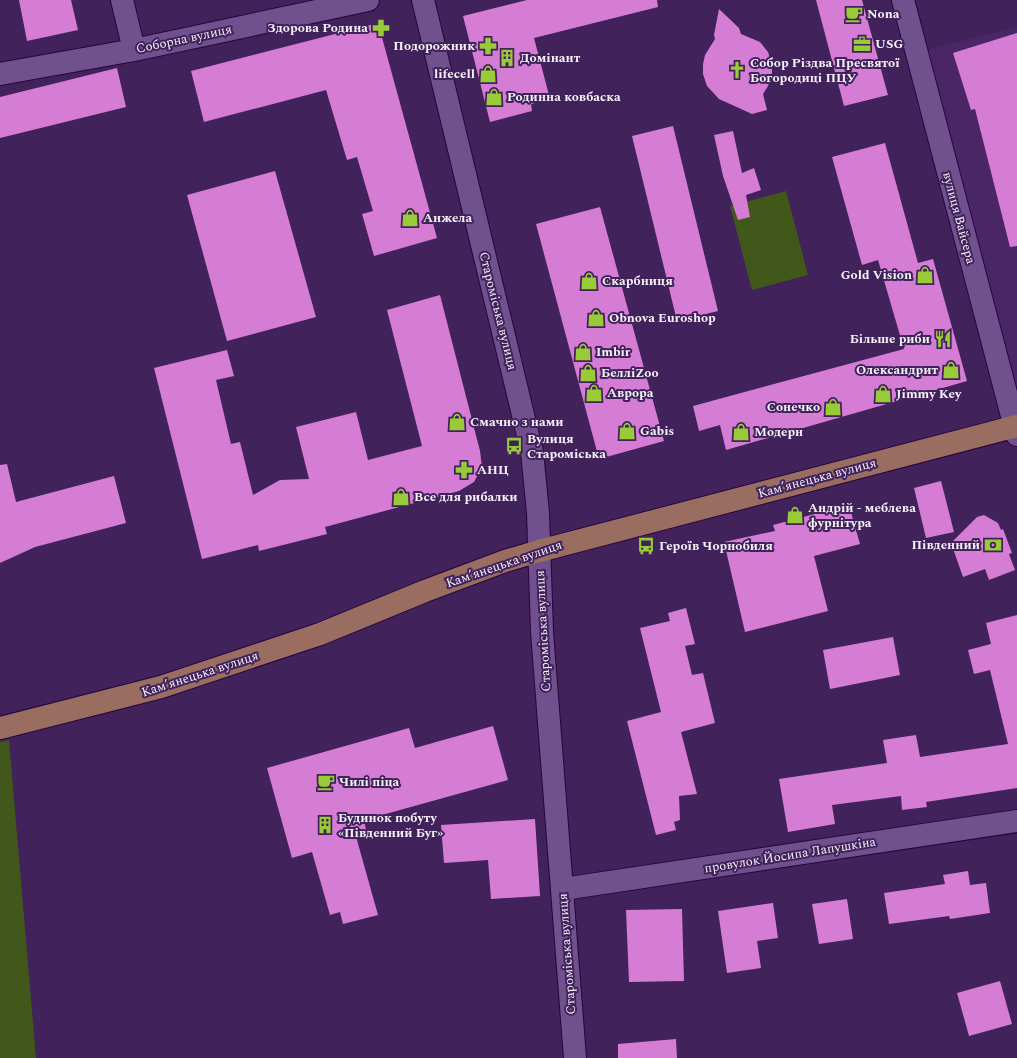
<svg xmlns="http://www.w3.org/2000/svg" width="1017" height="1058" viewBox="0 0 1017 1058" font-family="Spectral,serif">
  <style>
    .built { fill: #4a2667 }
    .green { fill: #41581a }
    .building { fill: #d57dd5 }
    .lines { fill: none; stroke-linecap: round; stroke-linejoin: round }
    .minor-casing { stroke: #28053f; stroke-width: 24 }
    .major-casing { stroke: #28053f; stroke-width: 24 }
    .minor { stroke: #71508e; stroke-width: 22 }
    .major { stroke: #9a6d61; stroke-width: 22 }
    .labels { text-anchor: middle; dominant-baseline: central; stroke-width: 4; stroke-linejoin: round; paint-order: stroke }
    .poi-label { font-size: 13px; font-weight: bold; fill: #f6f2fa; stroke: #41225b; text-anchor: start }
    .street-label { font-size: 13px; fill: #f6f2fa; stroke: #41225b }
  </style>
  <rect width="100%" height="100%" fill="#41225b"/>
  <!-- built -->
  <path class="built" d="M1017,27V393L927,50Z"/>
  <!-- green -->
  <path class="green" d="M786,191L808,275L752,290L730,206Z
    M9,740L36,1058H0V742Z"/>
  <!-- building -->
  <path class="building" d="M19,0H71L78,30L27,41Z
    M527,0H657L658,7L534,38L550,99L531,104L532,111L490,122L463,16Z
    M816,0H862L888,95L844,106Z
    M719,9L739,28L741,34L760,42L768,52L772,65V74L768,86L763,94L767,110L752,114L719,99L707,86L703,74V64L705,55L715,39L714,35Z
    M378,23L437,238L374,256L362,214L373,211L357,157L347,160L326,90L204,122L191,71Z
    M1017,33V246L1010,247L975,109L971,110L953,53Z
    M117,68L126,107L0,138V97Z
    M673,126L718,311L677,321L632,136Z
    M733,131L742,173L754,168L761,190L746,195L750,217L738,220L723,176L714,135Z
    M885,143L918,263L933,259L967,381L726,450L720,425L699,431L693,406L904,349L878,260L862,265L832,157Z
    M275,171L316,317L227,341L187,195Z
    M600,207L664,441L599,459L536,224Z
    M440,295L480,451L482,467L474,482L459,491L325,527L327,534L259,551L258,545L202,559L154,368L227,350L234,376L216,380L231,444L240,442L253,495L280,480L309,479L296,427L356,412L368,460L422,446L387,310Z
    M7,464L16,502L114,476L126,523L35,547L0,563V465Z
    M941,481L954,532L926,538L914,488Z
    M849,505L860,544L814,556L828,611L745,632L724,542L775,531L773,525Z
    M984,515L998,523L1001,530L1003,529L1012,553L1009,554L1015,570L989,580L985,569L963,577L951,543L977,517Z
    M686,608L695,644L685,646L692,675L703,673L715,723L681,732L697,794L679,796L680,820L674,822L676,830L656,835L627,721L661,712L640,628L670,621L668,613Z
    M1017,615V788L926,802L927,807L902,810L901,796L832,805L835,824L788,832L779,779L887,763L883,740L916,735L920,757L1008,744L990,670L974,674L968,650L991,644L986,623Z
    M893,637L900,675L830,689L823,650Z
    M493,726L508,780L364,820L366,830L355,833L378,915L343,924L340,912L330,915L312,852L292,858L267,768L409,728L415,748Z
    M535,819L540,896L491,899L488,860L444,863L441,825Z
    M968,871L970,885L986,883L990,913L950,919L949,916L889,924L884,893L945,884L943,875Z
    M847,899L853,939L819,944L812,904Z
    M773,903L778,938L757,941L761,968L727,973L718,911Z
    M682,909L684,981L629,982L626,910Z
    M1000,981L1012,1024L969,1036L957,993Z
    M676,1039L677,1058H618V1044Z"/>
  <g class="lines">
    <!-- minor casing -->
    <g class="minor-casing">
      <path id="minor" d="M122,0L134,50
        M423,0L532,452L538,513L542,632L575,1058
        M903,0L1017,435
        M0,74L134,50L368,0
        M563,889L1017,821"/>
    </g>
    <!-- major casing -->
    <g class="major-casing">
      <path id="major" d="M0,728L161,687L320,634L425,591L505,561L539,551L1017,426"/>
    </g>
    <!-- minor -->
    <use href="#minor" class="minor"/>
    <!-- major -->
    <use href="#major" class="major"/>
  </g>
  <!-- icons -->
  <defs>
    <g id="cafe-bare" transform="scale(1.38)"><path d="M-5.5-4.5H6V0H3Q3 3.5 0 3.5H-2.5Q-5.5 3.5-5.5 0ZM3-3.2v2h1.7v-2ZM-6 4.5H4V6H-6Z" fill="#98cb37" stroke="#41225b" stroke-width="2.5" paint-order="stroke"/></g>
    <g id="pharmacy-bare" transform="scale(1.38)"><path d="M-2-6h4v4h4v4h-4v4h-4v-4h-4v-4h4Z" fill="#98cb37" stroke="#41225b" stroke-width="2.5" paint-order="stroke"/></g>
    <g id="office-bare" transform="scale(1.38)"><path d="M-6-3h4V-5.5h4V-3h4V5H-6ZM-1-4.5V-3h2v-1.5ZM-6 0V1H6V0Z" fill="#98cb37" stroke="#41225b" stroke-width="2.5" paint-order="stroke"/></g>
    <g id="building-bare" transform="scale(1.38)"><path d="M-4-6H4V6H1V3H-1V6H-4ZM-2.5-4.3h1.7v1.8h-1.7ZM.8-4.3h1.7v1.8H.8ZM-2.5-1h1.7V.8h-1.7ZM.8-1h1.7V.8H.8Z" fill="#98cb37" stroke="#41225b" stroke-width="2.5" paint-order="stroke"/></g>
    <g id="church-bare" transform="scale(1.38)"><path d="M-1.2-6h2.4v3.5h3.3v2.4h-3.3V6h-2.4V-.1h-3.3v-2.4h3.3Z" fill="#98cb37" stroke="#41225b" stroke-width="2.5" paint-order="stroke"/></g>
    <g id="shop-bare" transform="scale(1.38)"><path d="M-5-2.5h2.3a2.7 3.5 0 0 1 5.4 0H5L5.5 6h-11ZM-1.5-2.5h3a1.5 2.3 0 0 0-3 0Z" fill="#98cb37" stroke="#41225b" stroke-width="2.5" paint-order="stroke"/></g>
    <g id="restaurant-bare" transform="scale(1.38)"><path d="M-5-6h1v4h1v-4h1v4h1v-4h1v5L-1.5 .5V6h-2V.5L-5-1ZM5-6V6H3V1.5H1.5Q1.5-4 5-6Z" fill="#98cb37" stroke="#41225b" stroke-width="2.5" paint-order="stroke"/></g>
    <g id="bus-bare" transform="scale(1.38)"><path d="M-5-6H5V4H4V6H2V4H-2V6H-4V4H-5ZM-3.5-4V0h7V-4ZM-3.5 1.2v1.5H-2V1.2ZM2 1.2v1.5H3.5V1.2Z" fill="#98cb37" stroke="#41225b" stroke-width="2.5" paint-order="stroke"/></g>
    <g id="bank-bare" transform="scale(1.38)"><path d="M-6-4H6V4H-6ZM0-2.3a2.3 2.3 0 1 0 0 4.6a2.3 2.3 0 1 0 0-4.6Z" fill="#98cb37" stroke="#41225b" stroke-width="2.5" paint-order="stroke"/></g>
  </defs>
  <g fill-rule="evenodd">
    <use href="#cafe-bare" x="854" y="14"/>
    <use href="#pharmacy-bare" x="381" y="28"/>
    <use href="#office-bare" x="862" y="44"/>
    <use href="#pharmacy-bare" x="488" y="46"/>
    <use href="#building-bare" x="507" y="58"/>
    <use href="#church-bare" x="737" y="70"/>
    <use href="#shop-bare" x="488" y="74"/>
    <use href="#shop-bare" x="494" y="97"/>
    <use href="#shop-bare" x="410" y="218"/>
    <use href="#shop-bare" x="925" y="275"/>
    <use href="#shop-bare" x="589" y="281"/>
    <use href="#shop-bare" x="596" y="318"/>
    <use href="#restaurant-bare" x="943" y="339"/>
    <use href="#shop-bare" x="583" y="352"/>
    <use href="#shop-bare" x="951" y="370"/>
    <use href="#shop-bare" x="588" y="373"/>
    <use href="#shop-bare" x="594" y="393"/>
    <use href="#shop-bare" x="883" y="394"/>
    <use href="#shop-bare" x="833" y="407"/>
    <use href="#shop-bare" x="457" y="422"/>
    <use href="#shop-bare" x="627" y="431"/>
    <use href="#shop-bare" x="741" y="432"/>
    <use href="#bus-bare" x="514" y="446"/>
    <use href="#pharmacy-bare" x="464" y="470"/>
    <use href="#shop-bare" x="401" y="497"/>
    <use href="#shop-bare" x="795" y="515"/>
    <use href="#bank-bare" x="993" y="545"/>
    <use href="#bus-bare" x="646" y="546"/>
    <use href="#cafe-bare" x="326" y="782"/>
    <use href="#building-bare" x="325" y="825"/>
  </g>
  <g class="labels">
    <!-- poi labels -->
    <g class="poi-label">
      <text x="867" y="14">Nona</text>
      <text x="368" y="28" text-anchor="end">Здорова Родина</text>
      <text x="875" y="44">USG</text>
      <text x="475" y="46" text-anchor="end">Подорожник</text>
      <text x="520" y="58">Домінант</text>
      <text x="750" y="63">Собор Різдва Пресвятої<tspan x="750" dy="15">Богородиці ПЦУ</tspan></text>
      <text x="475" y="74" text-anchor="end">lifecell</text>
      <text x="507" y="97">Родинна ковбаска</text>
      <text x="423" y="218">Анжела</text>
      <text x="912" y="275" text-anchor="end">Gold Vision</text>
      <text x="602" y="281">Скарбниця</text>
      <text x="609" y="318">Obnova Euroshop</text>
      <text x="930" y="339" text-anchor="end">Більше риби</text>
      <text x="596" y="352">Imbir</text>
      <text x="938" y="370" text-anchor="end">Олександрит</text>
      <text x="601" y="373">БелліZoo</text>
      <text x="607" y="393">Аврора</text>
      <text x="896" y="394">Jimmy Key</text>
      <text x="820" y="407" text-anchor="end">Сонечко</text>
      <text x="470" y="422">Смачно з нами</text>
      <text x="640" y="431">Gabis</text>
      <text x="754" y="432">Модерн</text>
      <text x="527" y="439">Вулиця<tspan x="527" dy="15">Староміська</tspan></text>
      <text x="477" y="470">АНЦ</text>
      <text x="414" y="497">Все для рибалки</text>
      <text x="808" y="508">Андрій - меблева<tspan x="808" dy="15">фурнітура</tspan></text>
      <text x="980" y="545" text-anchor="end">Південний</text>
      <text x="659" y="546">Героїв Чорнобиля</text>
      <text x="339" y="782">Чилі піца</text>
      <text x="338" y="818">Будинок побуту<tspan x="338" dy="15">«Південний Буг»</tspan></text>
    </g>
    <!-- street labels -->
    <g class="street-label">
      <text transform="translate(184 39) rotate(-12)">Соборна вулиця</text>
      <text transform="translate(959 218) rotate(75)">вулиця Вайсера</text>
      <text transform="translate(498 311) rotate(76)">Староміська вулиця</text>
      <text transform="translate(817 478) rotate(-15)">Камʼянецька вулиця</text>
      <text transform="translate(504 564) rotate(-19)">Камʼянецька вулиця</text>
      <text transform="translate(543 631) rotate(-93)">Староміська вулиця</text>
      <text transform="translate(200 674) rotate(-18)">Камʼянецька вулиця</text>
      <text transform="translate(790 855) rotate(-9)">провулок Йосипа Лапушкіна</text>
      <text transform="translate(567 954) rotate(-94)">Староміська вулиця</text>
    </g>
  </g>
</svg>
